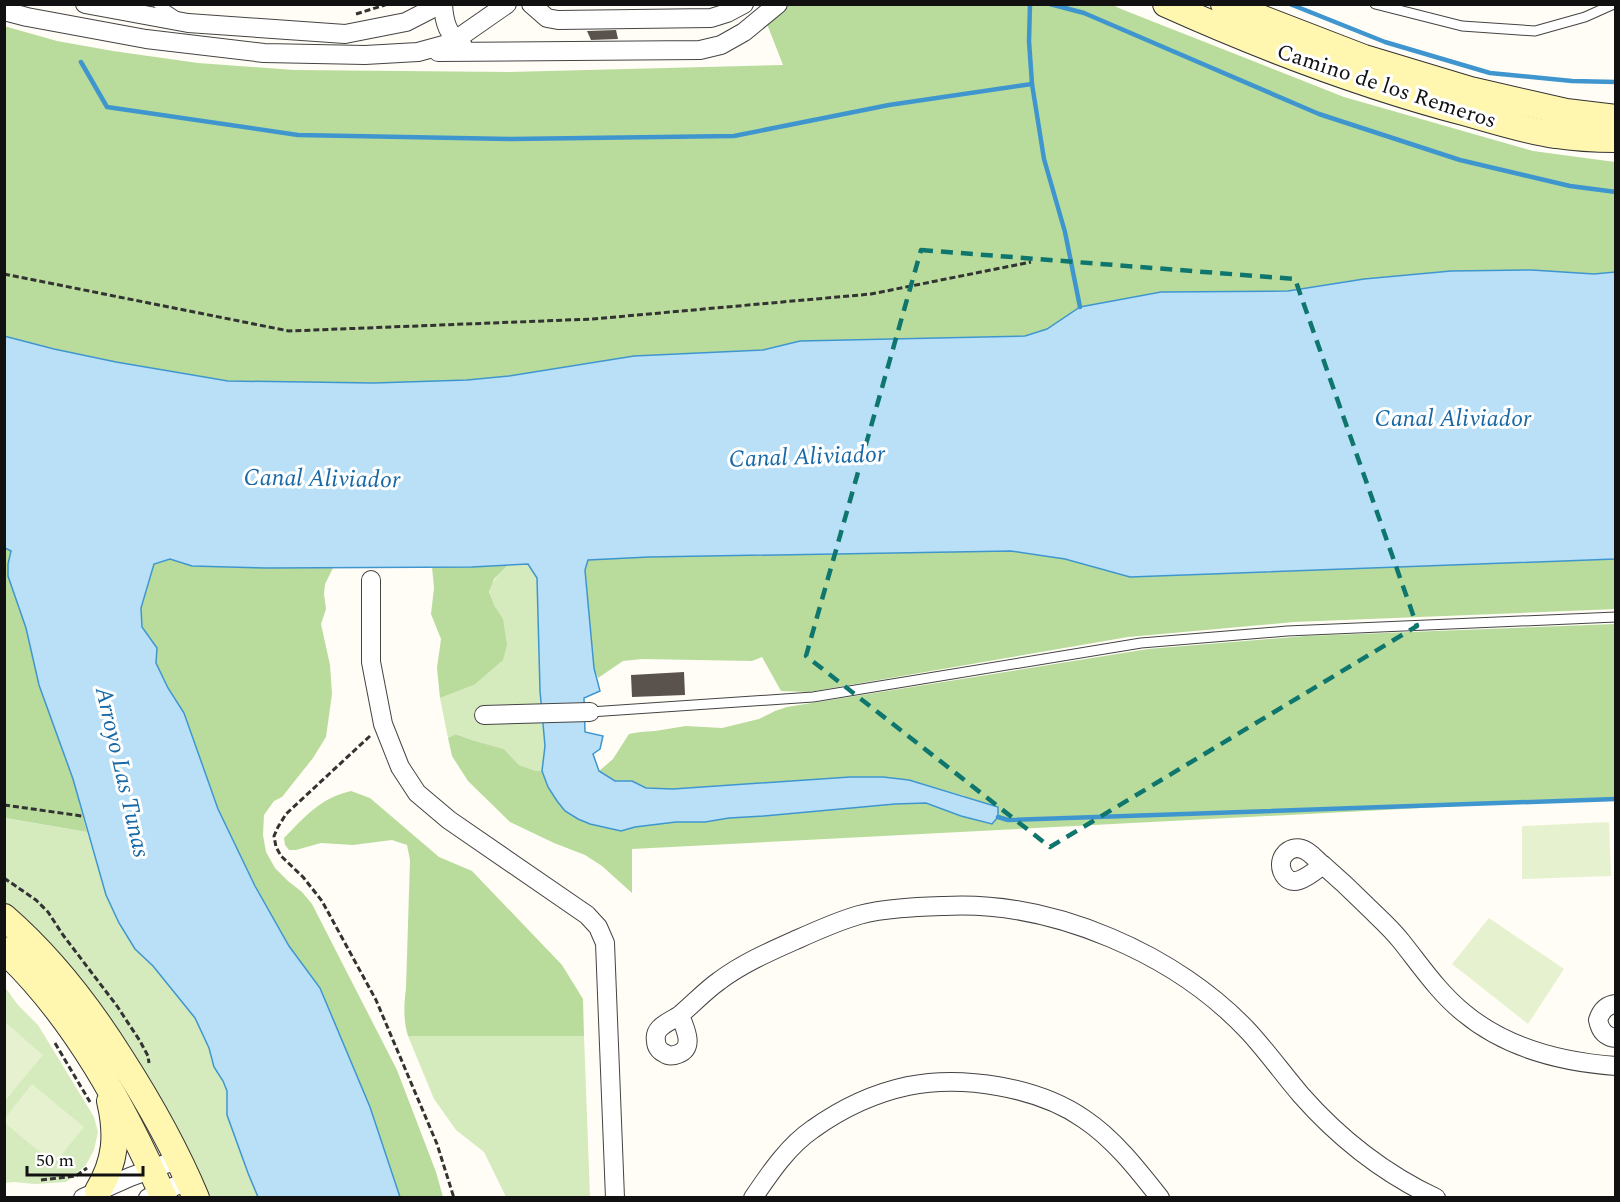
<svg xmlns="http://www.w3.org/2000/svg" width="1620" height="1202" font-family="Spectral,serif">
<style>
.green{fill:#d5ebbd}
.forest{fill:#b9dc9c}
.pitch{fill:#e6f2cf}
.water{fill:#b9e0f7;stroke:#3f96cf;stroke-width:1.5}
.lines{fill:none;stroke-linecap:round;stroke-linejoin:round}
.stream{stroke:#3f96cf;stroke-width:4.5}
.building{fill:#5a524d}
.lane-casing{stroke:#444;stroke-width:11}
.street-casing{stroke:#444;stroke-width:20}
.secondary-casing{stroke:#333;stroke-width:28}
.path{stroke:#333;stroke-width:3;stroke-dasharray:6 3;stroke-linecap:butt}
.lane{stroke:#fff;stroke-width:9}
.street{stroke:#fff;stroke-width:18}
.secondary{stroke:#fff6b0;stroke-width:26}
.marked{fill:none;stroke:#0f766e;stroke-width:4.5;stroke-dasharray:12 8;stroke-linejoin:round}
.labels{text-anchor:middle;stroke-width:6;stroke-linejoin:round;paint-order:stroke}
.street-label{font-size:22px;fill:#111;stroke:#fff}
.water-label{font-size:24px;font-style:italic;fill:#1768a6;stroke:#fff}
</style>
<rect width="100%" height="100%" fill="#fffdf5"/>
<g class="green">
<path d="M528,564L537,577L541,704L481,707V721L542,720L545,746L542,771H536L519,765L504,749L472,740L457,734L448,738L440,698L474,685L503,619C484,592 485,588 508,565Z"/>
<path d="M4,818L87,832L106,895L119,923L135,949L153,966L195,1018L209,1048L214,1067L223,1081L227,1091V1115L248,1173L258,1197H205L5,908Z"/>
<path d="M4,986L18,1005L38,1025L94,1117L98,1132L94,1150L86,1165L66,1182L35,1184L14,1182L5,1183Z"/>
<path d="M408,1036H584L590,1197H506L484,1152L456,1130L434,1099Z"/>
</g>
<g class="forest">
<path d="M789,5H1113L1121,9L1344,97L1533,151L1615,162V272L1594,274L1532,270L1451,271L1364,279L1288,291L1161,292L1080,307L1047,329L1025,336L800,341L763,350L634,356L509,376L467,380L374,383L228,381L116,362L54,349L5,336L4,26L57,41L113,51L198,63L294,70L509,72L783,65L767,24Z"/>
<path d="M4,548L11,551L8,564V576L26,628L39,685L73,779L87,832L5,818Z"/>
<path d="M1011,551L1065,559L1130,577L1615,559L1616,609L1294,622L1128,637L809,692L781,691L762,657L752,661L642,659L623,661L598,678L594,668L585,570L588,560L649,557Z"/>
<path d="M170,559L193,566L268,568H333L325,584L324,594L326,609L321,624L330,665L332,694L326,737L313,758L282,797L274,801L264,815L263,835L266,852L275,868L288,881L302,892L312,904L335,949L397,1070L436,1172L443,1197H400L370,1107L320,988L289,946L255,887L218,809L184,713L168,688L156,663L157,648L142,627L141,608L154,564Z"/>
<path d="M508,565L494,579L489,592L494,605L503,619L507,645L503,660L474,685L440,698L437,668L441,639L431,614L434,588L432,567Z"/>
<path d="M1615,624V798L632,849V893L602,866L585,855L554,843L510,822L468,781L452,756L448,738L456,734L472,740L504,749L519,765L536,771H542L548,787L565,811L578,819L590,824L620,831L635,827L676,822H705L729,818L764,816L895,804L926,803L961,816L992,824L965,796L909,780L883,777H850L673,789L646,788L632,781H615L599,771L613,759L629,734L640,732L655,731L686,726L722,728L759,719L775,711L787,707L1148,649L1306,636Z"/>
<path d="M351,791L370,798L439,857L472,871L562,965L583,999L584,1036H408C403,1019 404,1005 406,988L410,860L407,845L392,840L353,845L321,843L296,850H289L285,845L284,838C306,816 320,798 351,791Z"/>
</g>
<g class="pitch">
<path d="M1609,822L1611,876L1522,879V826Z"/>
<path d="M1489,918L1564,969L1528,1024L1452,964Z"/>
<path d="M5,1022L43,1055L5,1101Z"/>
<path d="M32,1084L84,1127L54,1164L5,1123V1118Z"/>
</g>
<path class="water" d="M1532,270L1594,274L1615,272V559L1130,577L1065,559L1011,551L649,557L588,560L585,570L594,668L600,691L584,698L585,732L603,736L600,749L593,754L599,771L615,781H632L646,788L673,789L850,777H883L909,780L998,807V817L992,824L961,816L926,803L895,804L764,816L729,818L705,822H676L635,827L621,831L590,824L578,819L565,811L557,801L548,787L542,771L545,746L540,691L537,578L528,564L472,567L268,568L192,566L170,559L154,564L141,608L142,627L157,648L156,663L168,688L184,713L218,809L255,886L289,946L320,988L370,1107L400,1197H258L248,1173L227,1115V1091L223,1081L214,1067L209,1048L195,1018L153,966L135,949L119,923L106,895L73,779L39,685L26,628L8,576V564L11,551L5,548L4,336L54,349L116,362L228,381L374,383L467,380L509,376L634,356L763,350L800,341L1025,336L1047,329L1080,307L1161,292L1288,291L1364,279L1451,271Z"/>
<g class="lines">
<g class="stream">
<path d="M1030,4L1029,41L1032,84L1044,159L1065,232L1080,307"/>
<path d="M1050,4L1084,13L1319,114L1460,160L1570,186L1616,192"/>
<path d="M1290,4L1385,42L1490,73L1572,81L1616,82"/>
<path d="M81,62L107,107L298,135L510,139L734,136L889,105L1032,84"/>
<path d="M998,817L1008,820L1616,799"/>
</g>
</g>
<g class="building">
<path d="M616,30L618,39L591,40L587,31Z"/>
<path d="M684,672L685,695L632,697L631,675Z"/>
</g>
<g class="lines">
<defs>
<g id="lane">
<path d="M158,4L176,16"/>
<path d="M1375,4L1462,26L1535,31L1585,17L1614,4"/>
<path d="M590,712L813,697L1141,643L1287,631L1616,617"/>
</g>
<g id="street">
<path d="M85,4L188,23L345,34L406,22L441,4"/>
<path d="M443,4C444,23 448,35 463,46"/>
<path d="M531,4L547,18L558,20L711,18L727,13L744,4"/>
<path d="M4,11L27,17L146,39L264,53L365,55L418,52L451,43L507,4"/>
<path d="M438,52L700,50L721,45L744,32L778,4"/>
<path d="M371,580V662L383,724L400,767L417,793L449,820L587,915L598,927L605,943L615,1198"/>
<path d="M484,715L590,712"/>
<path d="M1323,865C1312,873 1291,893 1282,871C1280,865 1281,858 1285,854C1289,849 1296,847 1302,849C1310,851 1316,860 1323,865C1338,878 1352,891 1366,905C1378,917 1391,928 1401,941C1421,966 1439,993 1464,1013C1506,1048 1561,1062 1616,1066"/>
<path d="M1616,1004C1606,1005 1601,1011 1598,1020C1600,1030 1605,1037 1616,1038"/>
<path d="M680,1015C684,1027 696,1047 678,1054C673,1056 668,1056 664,1053C659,1051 656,1046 656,1041C653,1026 671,1022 681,1014C694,1003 705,991 719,981C743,963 771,951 798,939C818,930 838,921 859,915C885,908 917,907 944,906C1052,900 1177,954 1250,1033C1268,1053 1284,1075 1301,1095C1338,1137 1385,1174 1436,1198"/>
<path d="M83,1198L130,1177L179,1159"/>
<path d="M148,1198L189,1180"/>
<path d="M753,1198C770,1173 788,1146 813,1129C841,1109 875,1093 908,1086C963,1075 1038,1087 1084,1119C1114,1139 1138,1170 1160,1198"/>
</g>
<g id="secondary">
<path d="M1166,4C1264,48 1364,86 1467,113C1496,121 1526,131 1556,135C1575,138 1596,139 1616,139"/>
<path d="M1224,4L1364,58L1470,90L1566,112L1616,118"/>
<path d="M4,917C50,957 88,1006 120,1057C149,1102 175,1148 196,1198"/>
<path d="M4,950C76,1018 124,1108 164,1198"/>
<path d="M98,1191C116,1161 118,1135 110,1101"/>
</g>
</defs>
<use href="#lane" class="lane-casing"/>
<use href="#street" class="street-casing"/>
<use href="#secondary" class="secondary-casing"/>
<g class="path">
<path d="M356,14L388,4"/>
<path d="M4,274L289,331L593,319L871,294L1031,262"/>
<path d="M370,736L286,814L278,827L274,836L276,847L281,856L303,877L322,901L376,1000L437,1144L454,1198"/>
<path d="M4,805L82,816"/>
<path d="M4,878L36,900L48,912L63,935L117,1006L140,1041L148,1056L149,1063"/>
<path d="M55,1043L90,1102"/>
<path d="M41,1180L76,1176L87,1168"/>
</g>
<use href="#lane" class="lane"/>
<use href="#street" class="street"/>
<use href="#secondary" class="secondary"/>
</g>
<path class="marked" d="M921,250L1295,279L1417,626L1050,847L806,656Z"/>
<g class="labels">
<g class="street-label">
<text transform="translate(1387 85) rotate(18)" y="8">Camino de los Remeros</text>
</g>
<g class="water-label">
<text x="1453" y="426">Canal Aliviador</text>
<text transform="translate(807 456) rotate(-2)" y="8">Canal Aliviador</text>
<text transform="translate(322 478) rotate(1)" y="8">Canal Aliviador</text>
<text transform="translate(123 772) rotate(77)" y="8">Arroyo Las Tunas</text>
</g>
</g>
<rect width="1620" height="1202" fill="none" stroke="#111111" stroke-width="12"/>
<path d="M27 1166v9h116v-9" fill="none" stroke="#111111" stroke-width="3"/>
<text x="36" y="1166" font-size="18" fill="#111111" stroke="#ffffff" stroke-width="4.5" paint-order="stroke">50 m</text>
</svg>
